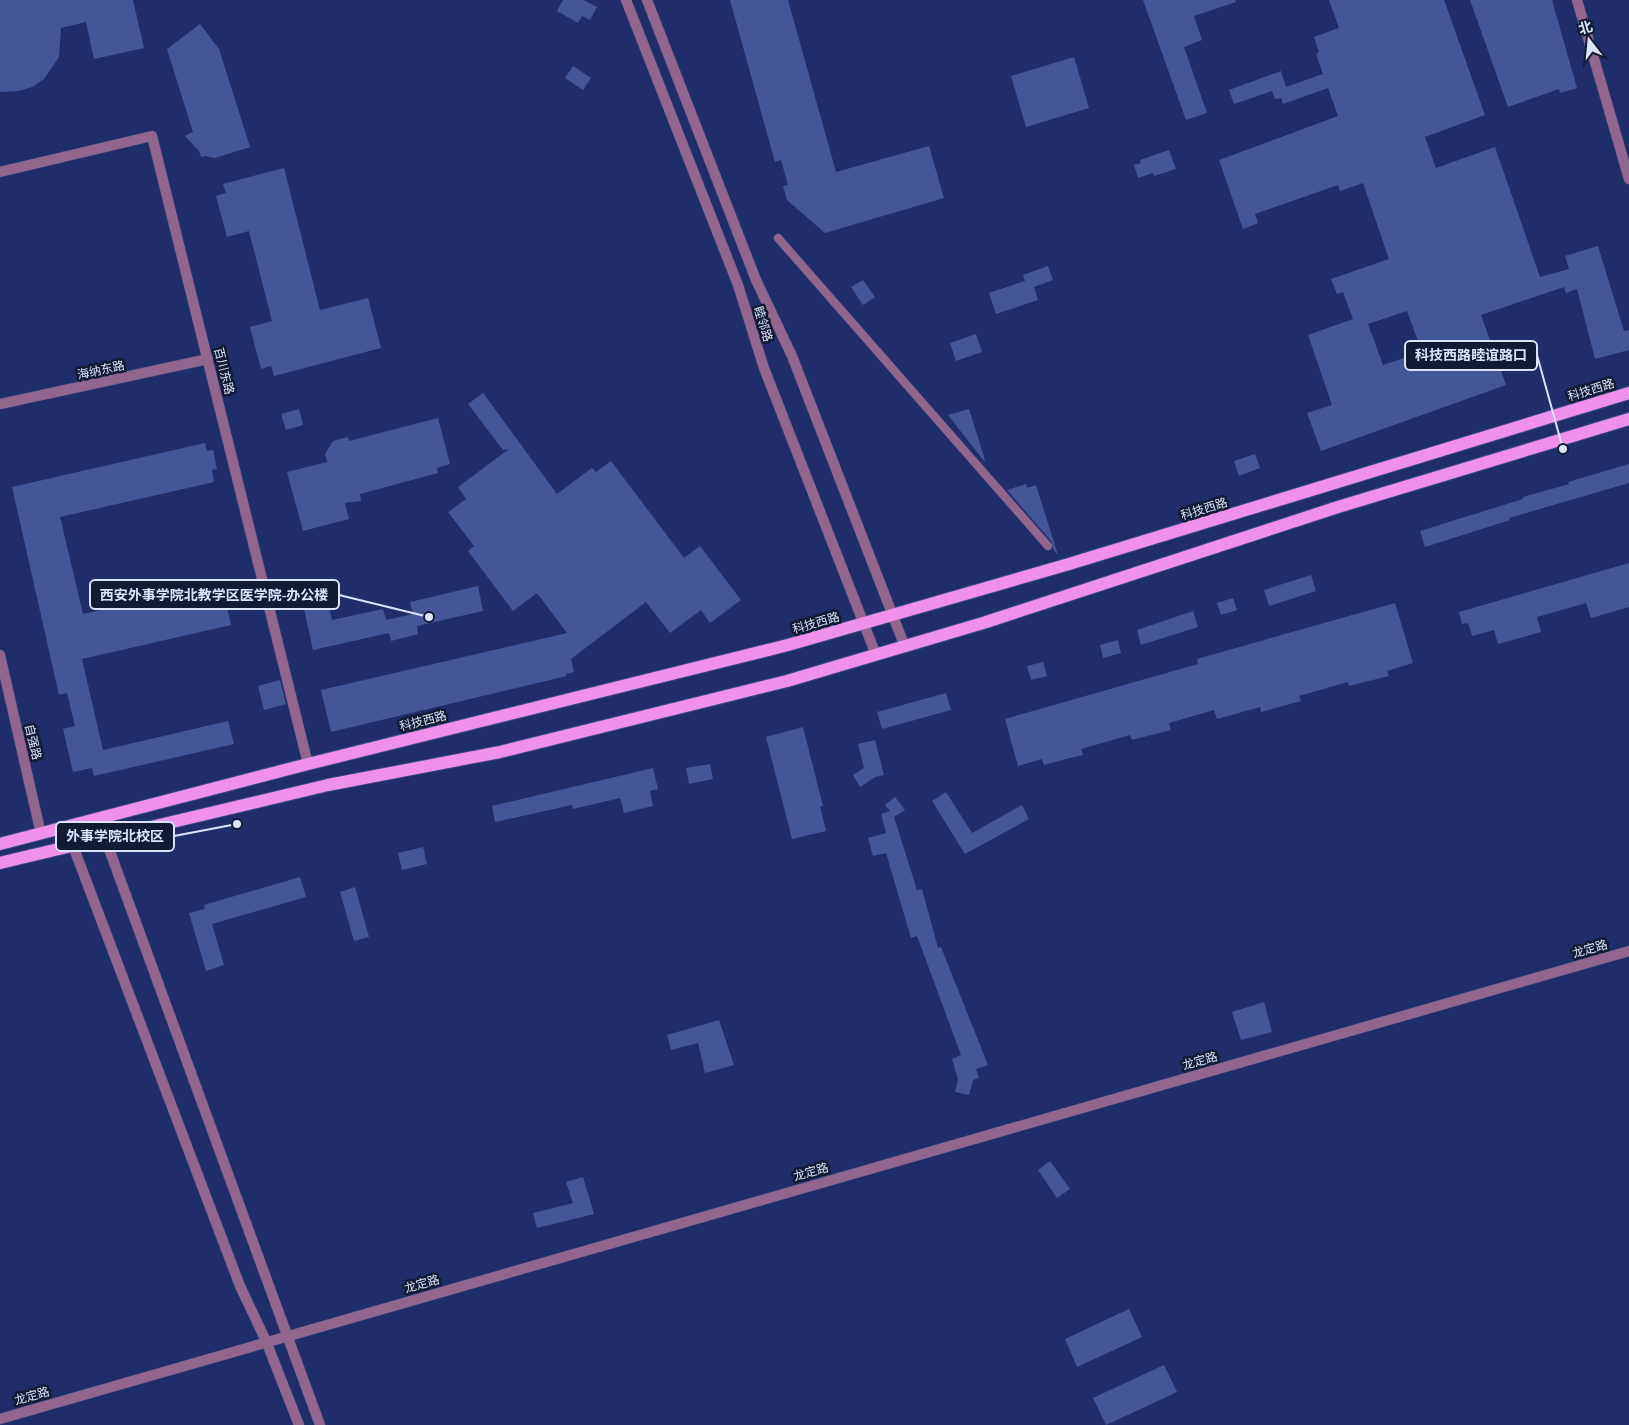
<svg xmlns="http://www.w3.org/2000/svg" width="1629" height="1425" font-family="'Times New Roman','Noto Sans SC',serif">
<style>
.building{fill:#435796;fill-rule:evenodd}
.lines{fill:none;stroke-linecap:round;stroke-linejoin:round}
.service-casing{stroke:#3d4b80;stroke-width:9}
.minor-casing{stroke:#3d4b80;stroke-width:11}
.tertiary-casing{stroke:#3d4b80;stroke-width:11}
.primary-casing{stroke:#3d4b80;stroke-width:14}
.service{stroke:#92658f;stroke-width:8}
.minor{stroke:#92658f;stroke-width:10}
.tertiary{stroke:#92658f;stroke-width:10}
.primary{stroke:#ef91ea;stroke-width:12}
.labels{text-anchor:middle;stroke-width:5;stroke-linejoin:round;paint-order:stroke}
.street-label{font-size:12px;fill:#dbe3f9;stroke:#121a34}
.leader{fill:none;stroke:#dbe3f9;stroke-width:2}
.callout-dot{fill:#dbe3f9;stroke:#121a34;stroke-width:2}
.callout{fill:#121a34;stroke:#dbe3f9;stroke-width:2}
.callout-label{font-size:14px;text-anchor:middle;font-weight:bold;fill:#dbe3f9}
</style>
<rect width="100%" height="100%" fill="#1f2e69"/>
<g class="building">
<path d="M0,0H133L144,48L94,59L86,22L61,28L59,57L44,79L32,87L19,91L0,92Z"/>
<path d="M563,0H583L597,7L590,20L582,16L578,23L557,11Z"/>
<path d="M730,0H788L836,172L929,146L944,198L825,233L787,200L783,186L788,185L781,160L775,162Z"/>
<path d="M1143,0H1235L1236,2L1194,16L1202,40L1184,47L1207,113L1186,120Z"/>
<path d="M1329,0H1444L1485,115L1425,137L1436,168L1495,147L1540,277L1569,269L1565,256L1598,246L1624,331L1629,330V350L1595,359L1577,289L1566,293L1564,287L1481,315L1506,385L1321,451L1307,413L1332,405L1308,335L1353,319L1343,292L1337,294L1331,279L1389,259L1363,183L1340,191L1338,185L1255,214L1258,223L1243,229L1219,160L1338,116L1328,88L1283,104L1281,98L1275,99L1272,91L1234,104L1229,90L1281,71L1286,87L1323,74L1316,54L1319,52L1314,37L1339,28ZM1407,311L1422,352L1383,365L1368,324Z"/>
<path d="M1470,0H1552L1577,88L1560,93L1559,89L1508,107Z"/>
<path d="M200,24L219,49L250,147L215,158L206,156L201,157L199,151L185,136L193,132L167,49Z"/>
<path d="M1074,57L1089,108L1026,127L1011,76Z"/>
<path d="M573,66L591,78L583,90L565,78Z"/>
<path d="M1169,150L1176,169L1154,176L1153,173L1138,178L1134,165L1141,163L1140,160Z"/>
<path d="M284,168L320,310L368,298L381,348L274,376L271,366L261,369L250,327L272,321L249,231L227,237L216,196L226,193L223,184Z"/>
<path d="M1048,266L1053,280L1034,287L1038,300L996,314L989,293L1025,281L1023,275Z"/>
<path d="M863,280L875,297L863,305L851,287Z"/>
<path d="M976,334L982,352L956,361L950,343Z"/>
<path d="M483,393L557,494L592,468L596,472L611,461L684,558L700,546L741,600L710,623L701,610L670,633L646,602L571,659L574,672L566,674L567,676L331,732L321,690L567,633L537,593L513,611L468,551L474,546L448,512L466,499L458,487L509,449L503,450L468,404Z"/>
<path d="M299,409L303,425L286,430L281,414Z"/>
<path d="M969,409L985,460L984,461L948,415Z"/>
<path d="M438,418L450,464L437,468L438,473L360,494L361,501L345,503L349,519L303,531L287,472L327,462L325,454L333,441L348,437L349,441Z"/>
<path d="M205,443L207,451L213,450L217,469L212,470L214,482L60,517L83,614L221,582L231,625L82,659L103,750L228,721L234,744L94,776L92,768L73,772L63,729L75,726L67,693L59,695L12,487Z"/>
<path d="M1255,454L1260,468L1239,476L1234,461Z"/>
<path d="M1629,464V483L1509,518L1510,520L1425,547L1420,531L1523,499V497L1569,484L1568,482Z"/>
<path d="M1026,484L1027,488L1036,485L1058,555L1053,549L1052,542L1007,490Z"/>
<path d="M1629,563V607L1591,618L1586,603L1537,617L1541,632L1498,644L1494,630L1472,636L1468,623L1462,624L1459,612Z"/>
<path d="M1311,575L1316,591L1269,606L1264,590Z"/>
<path d="M324,584L332,620L383,609L386,620L413,614L410,602L478,586L483,611L417,626L418,634L391,641L389,633L313,650L301,595L309,594L308,588Z"/>
<path d="M1233,598L1237,610L1221,615L1217,603Z"/>
<path d="M1395,603L1413,663L1387,671L1389,676L1349,686L1348,682L1299,696L1301,701L1261,712L1260,707L1217,719L1214,710L1169,723L1171,730L1155,734L1132,740L1130,735L1081,749L1083,755L1066,759L1044,765L1042,759L1018,766L1005,719L1198,664L1197,659Z"/>
<path d="M1193,611L1198,627L1141,645L1137,630Z"/>
<path d="M1118,640L1121,653L1103,658L1100,645Z"/>
<path d="M1043,662L1047,676L1031,680L1027,666Z"/>
<path d="M280,680L286,704L264,710L258,686Z"/>
<path d="M946,693L951,710L882,729L877,712Z"/>
<path d="M803,727L823,806H820L826,831L792,839L766,737Z"/>
<path d="M875,740L884,775L875,777L860,787L853,775L864,768L858,744Z"/>
<path d="M710,764L713,779L689,784L686,768Z"/>
<path d="M653,768L658,789L650,791L653,806L624,813L620,798L573,809L572,805L495,822L492,806Z"/>
<path d="M946,792L972,833L1022,805L1029,819L965,854L932,801Z"/>
<path d="M895,797L905,810L894,817L917,890L922,889L938,948L941,947L988,1065L976,1069L979,1078L973,1080L969,1095L955,1092L958,1079L952,1059L961,1055L917,936L911,938L886,853L873,856L868,838L886,833L881,814L890,811L885,805Z"/>
<path d="M423,847L427,864L402,870L398,853Z"/>
<path d="M300,877L306,897L212,924L224,965L206,971L189,913L205,909L204,905Z"/>
<path d="M355,887L369,937L354,941L340,892Z"/>
<path d="M1264,1002L1272,1032L1241,1040L1232,1012Z"/>
<path d="M719,1020L734,1065L705,1073L698,1043L671,1050L667,1035Z"/>
<path d="M1050,1161L1070,1189L1057,1198L1038,1170Z"/>
<path d="M583,1177L594,1214L537,1228L533,1213L573,1203L566,1182Z"/>
<path d="M1129,1309L1142,1337L1077,1367L1065,1339Z"/>
<path d="M1164,1365L1177,1392L1106,1425L1093,1398Z"/>
</g>
<g class="lines">
<defs>
<path id="service" d="M778,238L1048,546"/>
<g id="minor">
<path d="M1577,0L1629,179"/>
<path d="M0,172L152,136L308,764"/>
<path d="M0,404L208,359"/>
<path d="M0,655L41,834"/>
</g>
<g id="tertiary">
<path d="M626,0L738,285L764,368L876,655"/>
<path d="M647,0L756,280L792,356L905,647"/>
<path d="M105,838L320,1425"/>
<path d="M73,846L240,1286L266,1341L299,1425"/>
<path d="M0,1419L1629,951"/>
</g>
<g id="primary">
<path d="M0,844L308,764L788,645L1069,564L1629,393"/>
<path d="M0,863L328,785L500,752L787,681L983,623L1338,507L1629,419"/>
</g>
</defs>
<use href="#service" class="service-casing"/>
<use href="#minor" class="minor-casing"/>
<use href="#tertiary" class="tertiary-casing"/>
<use href="#primary" class="primary-casing"/>
<use href="#service" class="service"/>
<use href="#minor" class="minor"/>
<use href="#tertiary" class="tertiary"/>
<use href="#primary" class="primary"/>
</g>
<g class="labels">
<g class="street-label">
<text transform="translate(763 324) rotate(73)" y="4">睦邻路</text>
<text transform="translate(101 370) rotate(-12)" y="4">海纳东路</text>
<text transform="translate(224 371) rotate(76)" y="4">百川东路</text>
<text transform="translate(1591 390) rotate(-17)" y="4">科技西路</text>
<text transform="translate(1204 509) rotate(-17)" y="4">科技西路</text>
<text transform="translate(816 623) rotate(-16)" y="4">科技西路</text>
<text transform="translate(423 721) rotate(-14)" y="4">科技西路</text>
<text transform="translate(33 742) rotate(77)" y="4">自强路</text>
<text transform="translate(1590 949) rotate(-16)" y="4">龙定路</text>
<text transform="translate(1200 1061) rotate(-16)" y="4">龙定路</text>
<text transform="translate(811 1172) rotate(-16)" y="4">龙定路</text>
<text transform="translate(422 1284) rotate(-16)" y="4">龙定路</text>
<text transform="translate(32 1396) rotate(-16)" y="4">龙定路</text>
</g>
</g>
<path class="leader" d="M1563 449L1537 355M429 617L339 595M237 824L174 836"/>
<g class="callout-dot">
<circle cx="1563" cy="449" r="5"/>
<circle cx="429" cy="617" r="5"/>
<circle cx="237" cy="824" r="5"/>
</g>
<g class="callout">
<rect x="1405" y="341" width="132" height="29" rx="5"/>
<rect x="90" y="580" width="249" height="29" rx="5"/>
<rect x="56" y="822" width="118" height="29" rx="5"/>
</g>
<g class="callout-label">
<text x="1471" y="360">科技西路睦谊路口</text>
<text x="214" y="600">西安外事学院北教学区医学院-办公楼</text>
<text x="115" y="841">外事学院北校区</text>
</g>
<g transform="translate(1589 40) rotate(344)" stroke="#121a34" stroke-width="4" paint-order="stroke">
<path d="M0-4L9 19L0 12L-9 19Z" fill="#dbe3f9"/>
<text y="-8" font-size="14" font-weight="bold" text-anchor="middle" fill="#dbe3f9">北</text>
</g>
</svg>
